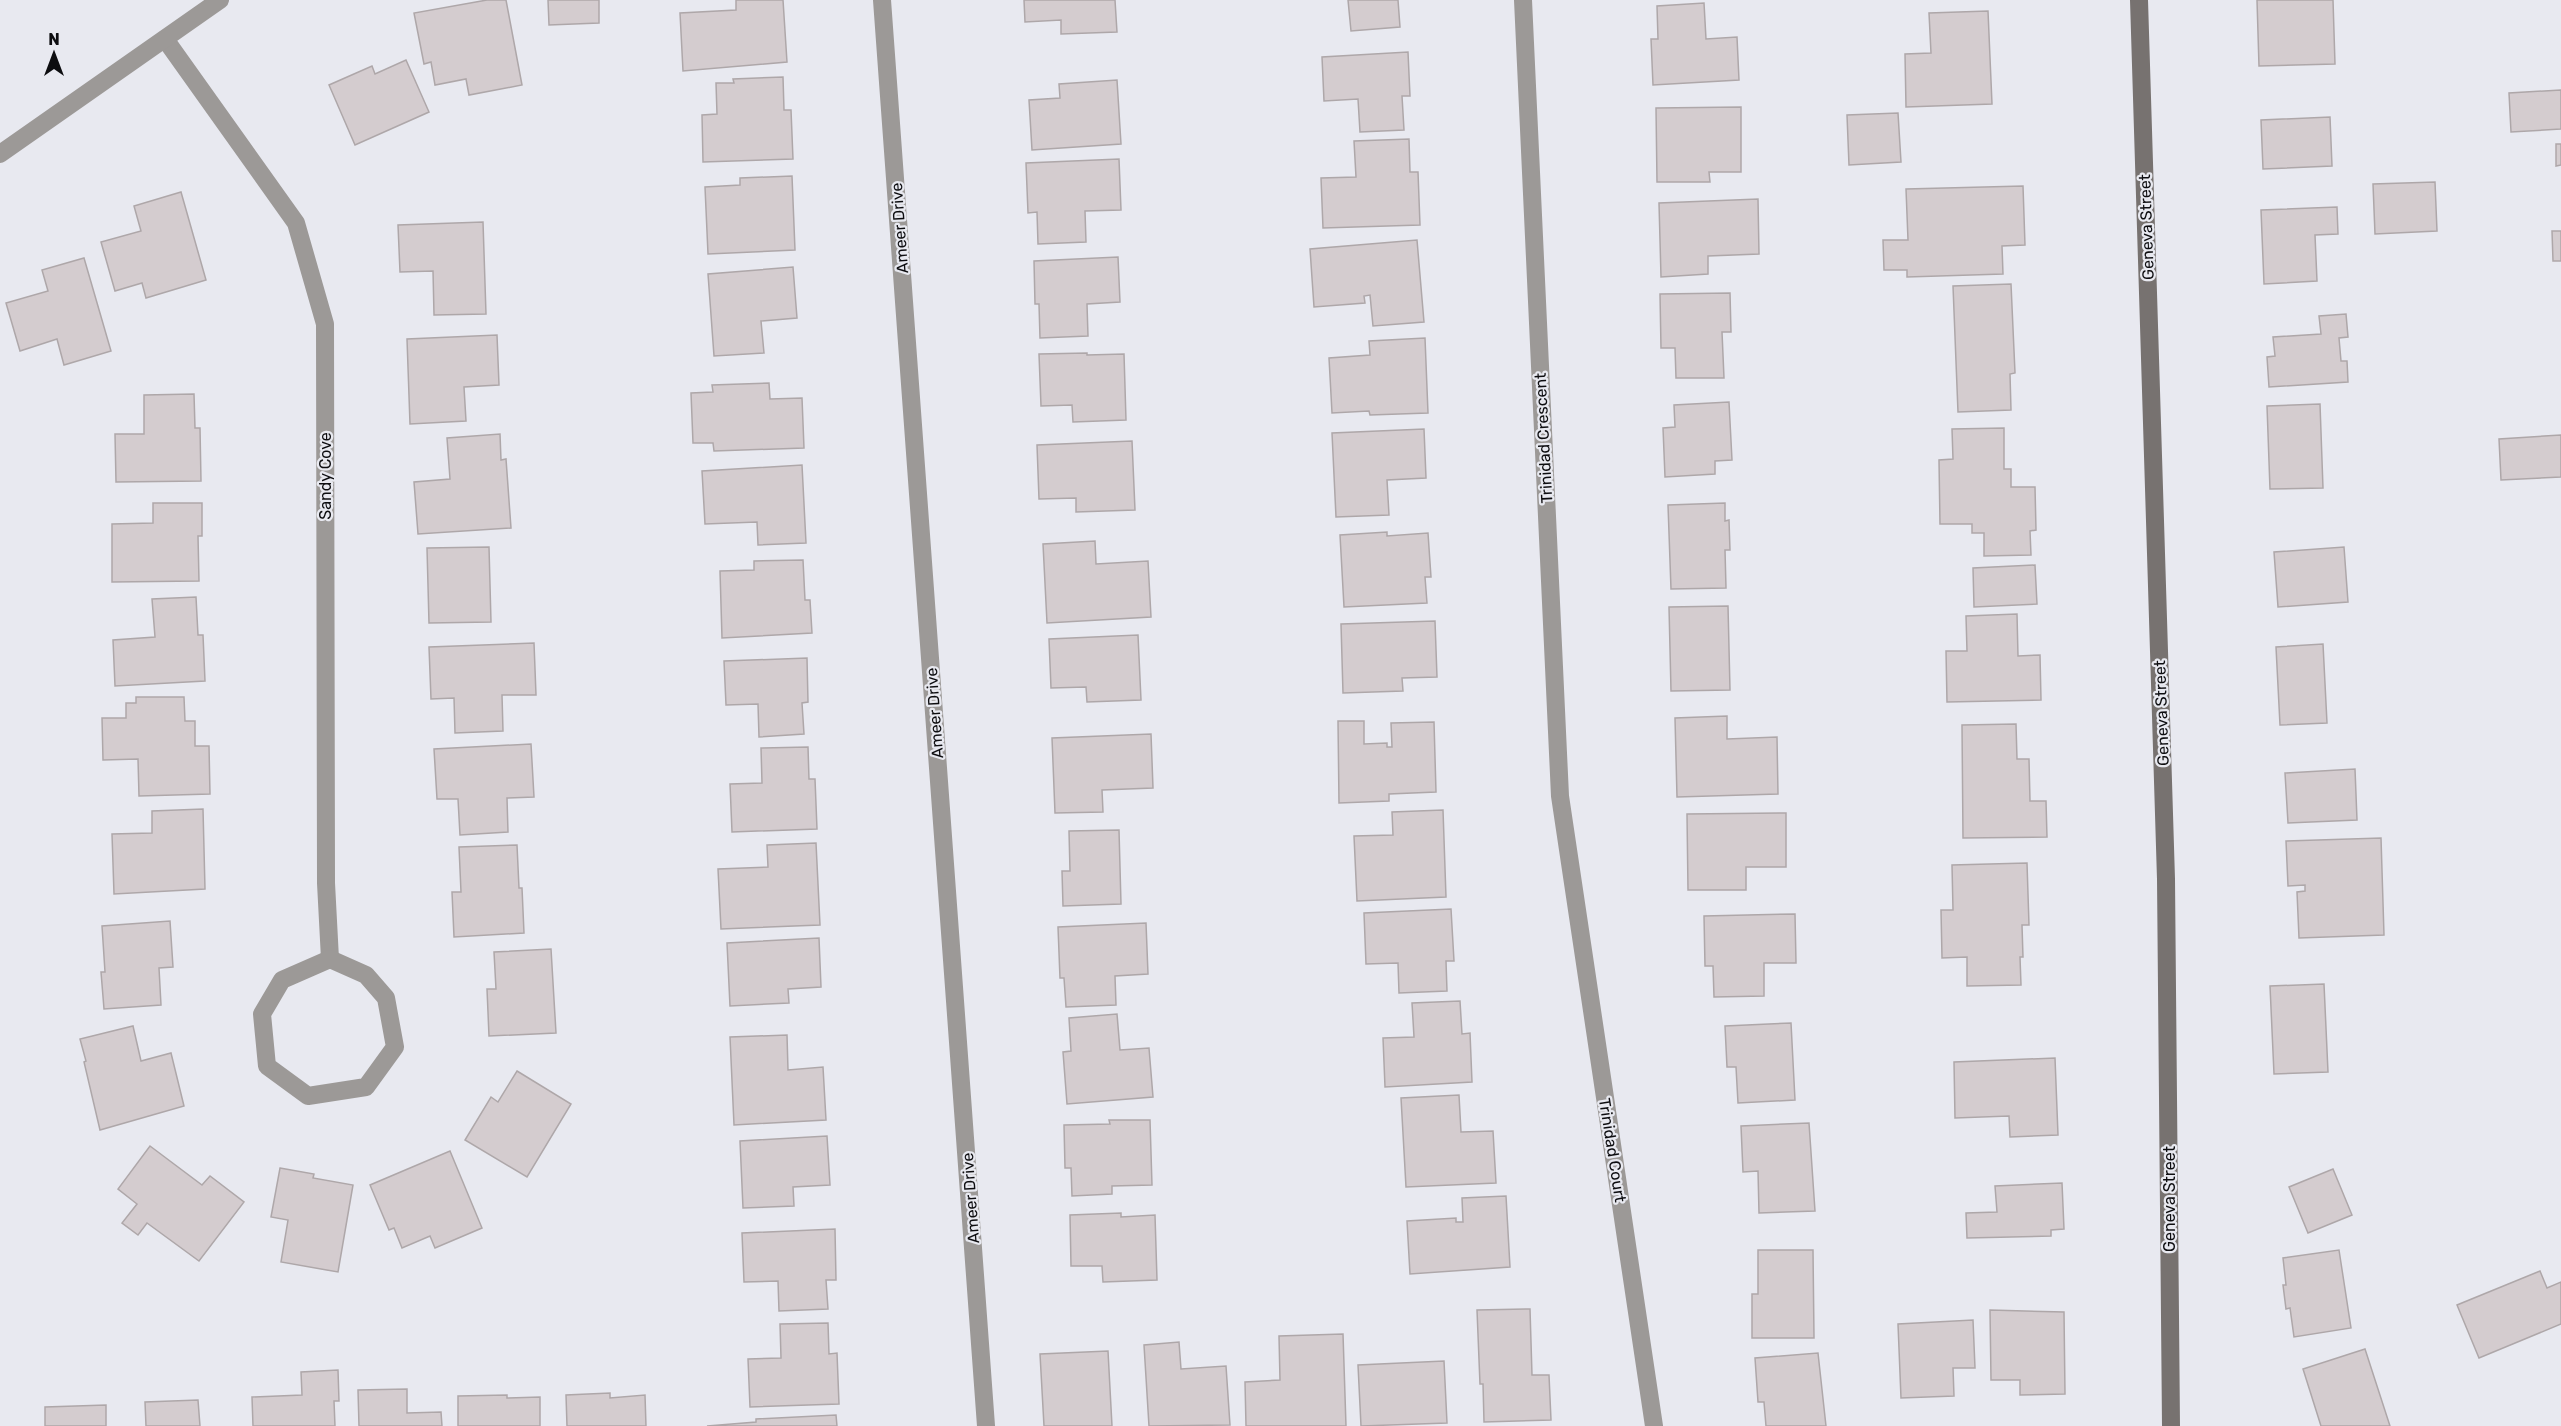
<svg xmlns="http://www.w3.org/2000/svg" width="2561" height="1426" font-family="Rubik,sans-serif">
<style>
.building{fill:#d4cccf;stroke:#aea7a9;stroke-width:1.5}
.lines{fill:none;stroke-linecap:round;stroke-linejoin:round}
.street{stroke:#9c9997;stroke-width:18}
.secondary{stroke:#777270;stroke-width:18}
.labels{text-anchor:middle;stroke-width:4.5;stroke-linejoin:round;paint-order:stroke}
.street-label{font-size:16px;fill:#0d0d10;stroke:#e8e9f0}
</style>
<rect width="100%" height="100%" fill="#e8e9f0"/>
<g class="building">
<path d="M487,0H506L522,85L469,95L466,79L435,85L431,62L424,64L414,13Z"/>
<path d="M548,0H599V23L549,25Z"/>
<path d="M736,0H783L787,62L683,71L680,13L736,10Z"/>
<path d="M1024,0H1115L1117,32L1061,34V20L1025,22Z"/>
<path d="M1348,0H1398L1400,27L1351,31Z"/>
<path d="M2257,0H2333L2335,64L2259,66Z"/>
<path d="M1704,3L1706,39L1737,37L1739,80L1653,85L1651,39H1658L1657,6Z"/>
<path d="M1988,11L1992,104L1906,107L1905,54L1931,53L1929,13Z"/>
<path d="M1408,52L1410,96H1402L1404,130L1360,132L1358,99L1324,101L1322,57Z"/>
<path d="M406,60L429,112L355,145L329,85L372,66L375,74Z"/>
<path d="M783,77L784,110H791L793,159L703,162L702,115L717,114L716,83H734L733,79Z"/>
<path d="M1117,80L1121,144L1032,150L1029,100L1060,98L1059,84Z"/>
<path d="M2561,90V129L2511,132L2509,93Z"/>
<path d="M1741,107V172H1709L1710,182H1657L1656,108Z"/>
<path d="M1898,113L1901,162L1849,165L1847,115Z"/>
<path d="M2330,117L2332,166L2263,169L2261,120Z"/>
<path d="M1409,139L1410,172H1418L1420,225L1323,228L1321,178L1356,177L1354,141Z"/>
<path d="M2556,144H2561V165L2556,166Z"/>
<path d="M1119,159L1121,210L1085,211L1086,242L1038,244L1037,212L1028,213L1026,163Z"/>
<path d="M792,176L795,250L708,254L705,187L740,185V178Z"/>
<path d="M2435,182L2437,231L2375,234L2373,184Z"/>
<path d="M2023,186L2025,245L2002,246L2003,274L1907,277V270H1884L1883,240H1908L1906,189Z"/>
<path d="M181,192L206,280L146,298L142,283L115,291L101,242L141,231L134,206Z"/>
<path d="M1758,199L1759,254L1708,256V274L1661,277L1659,203Z"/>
<path d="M2337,207L2338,234L2315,235L2317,281L2264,284L2261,210Z"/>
<path d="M483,222L486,314L434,315L433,271L400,272L398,225Z"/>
<path d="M2552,231H2561V261H2553Z"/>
<path d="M1417,240L1424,322L1373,326L1370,295L1364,296L1365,303L1314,307L1310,249Z"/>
<path d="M1118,257L1120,302L1087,304L1088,336L1040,338L1039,304H1035L1034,261Z"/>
<path d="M84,258L111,351L64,365L57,339L20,351L6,303L48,291L42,270Z"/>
<path d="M793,267L797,318L761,321L764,353L714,356L708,274Z"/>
<path d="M2011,284L2015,373L2010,374L2011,410L1958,412L1953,286Z"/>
<path d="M1730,293L1731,332H1722L1724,378H1676L1675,348H1661L1660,294Z"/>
<path d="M2346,314L2348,337L2339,338L2341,361H2347L2348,382L2269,387L2267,357L2275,356L2273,337L2321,334L2319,316Z"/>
<path d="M497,335L499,385L464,387L466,421L410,424L407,339Z"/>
<path d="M1425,338L1428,413L1370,415L1369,411L1332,413L1329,358L1370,355L1369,341Z"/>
<path d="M1087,353V355L1124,354L1126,420L1073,422L1072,405L1041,406L1039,354Z"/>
<path d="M769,383L770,399L802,398L804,448L714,451L713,443H693L691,393L713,392L712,385Z"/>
<path d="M194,394L195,428H200L201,481L116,482L115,434H144V395Z"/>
<path d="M1729,402L1732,460L1715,461V474L1665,477L1663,428L1675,427L1674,405Z"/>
<path d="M2320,404L2323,488L2270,489L2267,406Z"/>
<path d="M2004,428V469H2011V487H2035L2036,530L2030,531L2031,555L1984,556V533H1972V524H1940L1939,460L1953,459L1952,429Z"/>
<path d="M1424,429L1426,478L1387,480L1389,515L1336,517L1332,433Z"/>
<path d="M500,434L501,460L506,459L511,528L418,534L414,482L450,479L447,438Z"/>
<path d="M2561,435V477L2501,480L2499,439Z"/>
<path d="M1132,441L1135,510L1076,512V498L1039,499L1037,445Z"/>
<path d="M802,465L806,543L758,545L757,522L705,524L702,471Z"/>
<path d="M153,503H202V536H198L199,581L112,582V524L153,523Z"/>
<path d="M1725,503V521L1729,520L1730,550H1725L1726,588L1671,589L1668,505Z"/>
<path d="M1387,532V536L1428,533L1431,577H1425L1427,603L1344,607L1340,535Z"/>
<path d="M1095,541L1096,564L1148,561L1151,617L1047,623L1043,544Z"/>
<path d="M489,547L491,622L429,623L427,548Z"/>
<path d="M2344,547L2348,602L2278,607L2274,552Z"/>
<path d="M803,560L805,600H810L812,633L722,638L720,571L754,570V561Z"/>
<path d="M2035,565L2037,604L1974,607L1973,568Z"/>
<path d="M196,597L198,635H203L205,681L115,686L113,640L155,637L152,599Z"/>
<path d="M1728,606L1730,690L1671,691L1669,607Z"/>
<path d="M2017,614L2018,656L2040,655L2041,700L1947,702L1946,651H1967L1966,616Z"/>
<path d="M1435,621L1437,677L1402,678L1403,691L1343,693L1341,624Z"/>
<path d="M1138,635L1141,700L1087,702L1086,687L1051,688L1049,639Z"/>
<path d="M534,643L536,695H502L503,731L455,733L454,698L431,699L429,647Z"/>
<path d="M2323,644L2327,723L2280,725L2276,647Z"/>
<path d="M807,658L808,702L802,703L804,734L759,737L758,704L726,705L724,661Z"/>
<path d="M136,697H184L185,721H195V746H209L210,794L139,796L138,759L103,760L102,718H126V703H136Z"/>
<path d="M1727,716V739L1777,737L1778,794L1677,797L1675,718Z"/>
<path d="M1338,721H1364V744L1387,743V747H1392L1391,723L1434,722L1436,792L1389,794V801L1339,803Z"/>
<path d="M2016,724L2017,759H2029L2030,801H2046L2047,837L1963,838L1962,725Z"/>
<path d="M1151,734L1153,788L1102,790L1103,812L1055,813L1052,738Z"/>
<path d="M531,744L534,797L507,798L508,832L460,835L458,799H437L434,749Z"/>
<path d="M808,747L809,779H815L817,829L732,832L730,784L762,783L761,748Z"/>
<path d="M2355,769L2357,820L2288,823L2285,773Z"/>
<path d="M203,809L205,889L114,894L112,834L152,833V811Z"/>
<path d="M1443,810L1446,897L1357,901L1354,836L1393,835L1392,812Z"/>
<path d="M1786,813V867H1746V890H1688L1687,814Z"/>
<path d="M1119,830L1121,904L1063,906L1062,871H1070L1069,831Z"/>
<path d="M2381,838L2384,935L2299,938L2297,892L2305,891V885L2288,886L2286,841Z"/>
<path d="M816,843L820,925L721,929L718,869L768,867L767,845Z"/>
<path d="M517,845L519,888H522L524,933L454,937L452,892H461L459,847Z"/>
<path d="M2027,863L2029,925H2022L2023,957H2020L2021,985L1967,986V957L1942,958L1941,910H1953L1952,865Z"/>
<path d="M1451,909L1454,961H1446L1447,991L1399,993L1398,963L1366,964L1364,913Z"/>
<path d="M1795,914L1796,963H1764V996L1714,997L1713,966H1705L1704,916Z"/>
<path d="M170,921L173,967L159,968L161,1005L104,1009L101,972H105L102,926Z"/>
<path d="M1146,923L1148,974L1115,976L1116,1005L1066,1007L1064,978H1060L1058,927Z"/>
<path d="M819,938L821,987L788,989L789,1003L730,1006L727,943Z"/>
<path d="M551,949L556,1033L489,1036L487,989H496L494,952Z"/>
<path d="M2324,984L2328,1072L2274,1074L2270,986Z"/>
<path d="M1460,1001L1462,1034L1470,1033L1472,1082L1385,1087L1383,1038L1414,1037L1412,1003Z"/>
<path d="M1117,1014L1120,1050L1149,1048L1153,1097L1067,1104L1063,1052L1071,1051L1069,1018Z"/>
<path d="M1791,1023L1795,1100L1738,1103L1736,1067H1727L1725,1026Z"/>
<path d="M133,1026L141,1061L171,1053L184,1106L100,1130L84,1062L86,1061L80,1039Z"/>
<path d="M787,1035L788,1070L823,1067L826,1120L734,1125L730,1037Z"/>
<path d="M2055,1058L2058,1135L2010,1137L2009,1116L1955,1118L1954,1062Z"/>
<path d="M517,1071L571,1104L527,1177L465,1140L491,1097L498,1102Z"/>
<path d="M1459,1095L1461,1132L1493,1131L1496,1183L1406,1187L1401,1098Z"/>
<path d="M1109,1120H1150L1152,1185L1112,1186V1194L1072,1196L1071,1168H1065L1064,1125L1110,1124Z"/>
<path d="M1809,1123L1815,1211L1759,1213L1758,1171L1743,1172L1741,1126Z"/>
<path d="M827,1136L830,1185L793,1187L794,1206L743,1208L740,1141Z"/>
<path d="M150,1146L202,1185L210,1176L244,1202L199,1261L147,1223L138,1235L122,1223L137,1204L118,1189Z"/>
<path d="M450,1151L482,1228L435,1248L430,1236L402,1248L394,1228L389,1230L370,1185Z"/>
<path d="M280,1168L314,1174L313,1178L353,1185L338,1272L281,1262L288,1220L271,1217Z"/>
<path d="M2333,1169L2352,1215L2308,1233L2289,1187Z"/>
<path d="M2062,1183L2064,1229L2051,1230V1236L1967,1238L1966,1213L1997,1212L1995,1186Z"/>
<path d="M1506,1196L1510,1267L1410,1274L1407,1221L1456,1218V1222H1463L1462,1198Z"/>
<path d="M1121,1213V1217L1155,1215L1157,1280L1103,1282L1102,1266H1071L1070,1215Z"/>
<path d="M835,1229L836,1280H826L828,1309L779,1311L778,1281L744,1282L742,1233Z"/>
<path d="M1758,1250H1813L1814,1338H1752V1294H1758Z"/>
<path d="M2339,1250L2351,1328L2294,1337L2290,1308L2286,1309L2283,1285H2286L2283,1258Z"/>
<path d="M2540,1271L2547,1288L2561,1282V1324L2479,1358L2457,1305Z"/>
<path d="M1530,1309L1532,1375H1549L1551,1420L1484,1422L1483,1384H1480L1477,1310Z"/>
<path d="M1990,1310L2064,1312L2065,1394L2020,1395V1380H1991Z"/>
<path d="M1973,1320L1975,1368H1953L1954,1396L1901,1398L1898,1324Z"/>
<path d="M828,1323L829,1354L837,1353L839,1404L750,1407L748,1359L781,1358L780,1324Z"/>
<path d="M1343,1334L1346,1426H1246L1245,1382L1280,1380L1279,1336Z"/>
<path d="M1179,1342L1181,1369L1226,1366L1230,1425L1149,1426L1144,1345Z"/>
<path d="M2365,1349L2390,1426H2321L2303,1369Z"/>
<path d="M1108,1351L1112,1426H1044L1040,1354Z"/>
<path d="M1818,1353L1826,1426H1766L1764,1402H1758L1755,1358Z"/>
<path d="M1444,1361L1447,1423L1361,1426L1358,1365Z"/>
<path d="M338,1370L339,1401H334L335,1426H253L252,1397L302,1395L301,1372Z"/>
<path d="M407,1389V1413L441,1412L442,1426H359L358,1390Z"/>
<path d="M610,1393V1398L645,1395L646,1426H567L566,1395Z"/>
<path d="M507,1395V1398L540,1397V1426H458V1396Z"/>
<path d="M198,1400L200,1426H146L145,1402Z"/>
<path d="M106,1405V1426H45V1407Z"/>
<path d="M836,1415L837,1426H707L756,1422V1419Z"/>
</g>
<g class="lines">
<g class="street">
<path d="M882,0L986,1426"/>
<path d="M1523,0L1560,796L1654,1426"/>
<path d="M165,39L296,223L325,324L326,883L330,959"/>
<path d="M0,154L220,0"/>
<path d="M330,959L366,975L386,998L395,1047L366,1087L308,1096L267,1066L262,1014L282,980Z"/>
</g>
<path class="secondary" d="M2139,0L2166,879L2171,1426"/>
</g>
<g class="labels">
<g class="street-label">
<text transform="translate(2146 227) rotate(-92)" y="6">Geneva Street</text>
<text transform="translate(899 228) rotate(-94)" y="6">Ameer Drive</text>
<text transform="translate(1543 438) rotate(-93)" y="6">Trinidad Crescent</text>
<text transform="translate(325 476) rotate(-90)" y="6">Sandy Cove</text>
<text transform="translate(934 713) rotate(-94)" y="6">Ameer Drive</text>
<text transform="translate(2161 713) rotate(-92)" y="6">Geneva Street</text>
<text transform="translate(1613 1150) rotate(81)" y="6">Trinidad Court</text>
<text transform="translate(970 1198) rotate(-94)" y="6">Ameer Drive</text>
<text transform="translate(2169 1199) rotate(-90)" y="6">Geneva Street</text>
</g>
</g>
<g transform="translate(54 54)" stroke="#e8e9f0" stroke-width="4.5" paint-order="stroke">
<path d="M0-4.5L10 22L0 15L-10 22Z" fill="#0d0d10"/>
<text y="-9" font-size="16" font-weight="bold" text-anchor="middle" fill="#0d0d10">N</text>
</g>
</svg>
